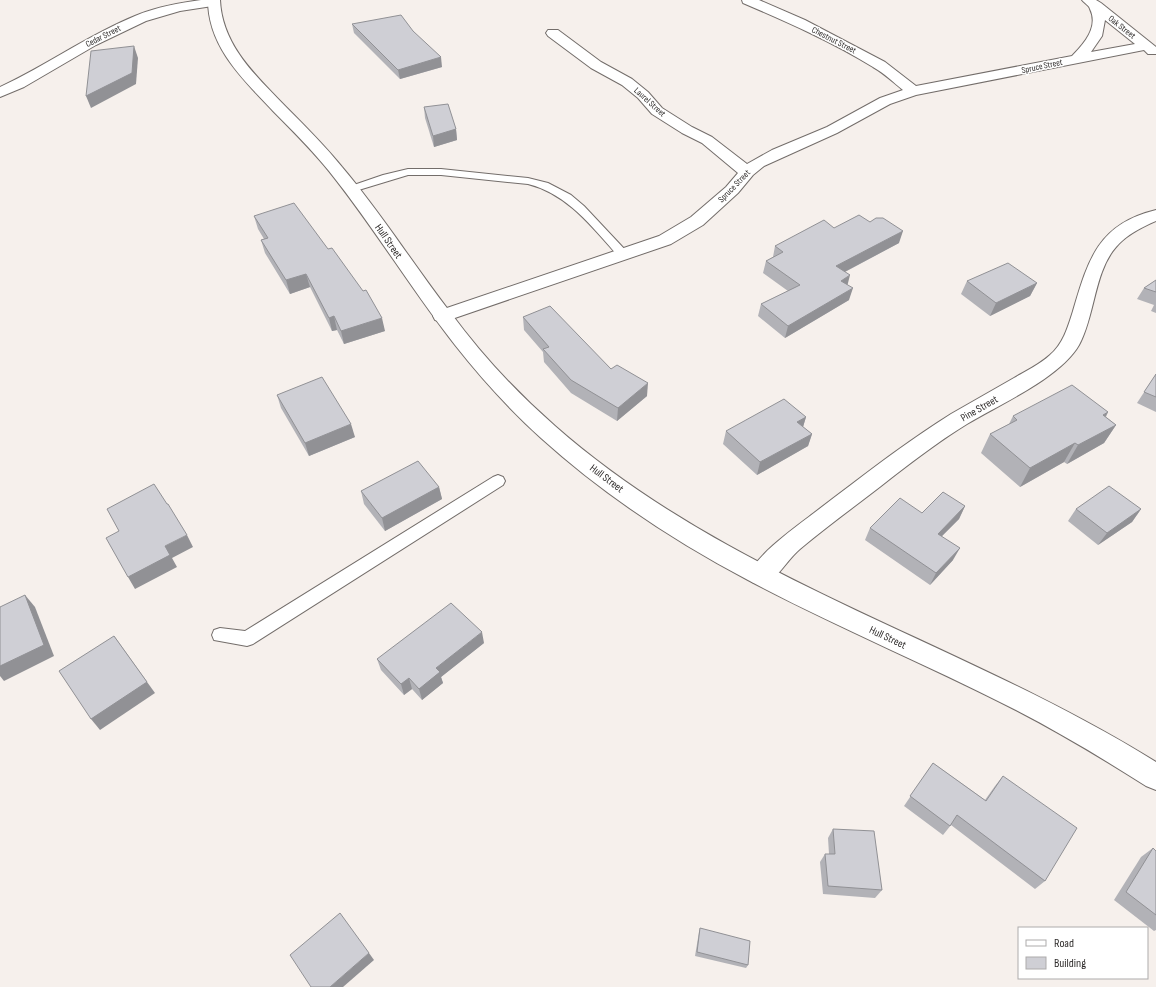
<svg xmlns="http://www.w3.org/2000/svg" width="1156" height="987" font-family="'Sofia Sans Condensed',sans-serif">
<style>
.lines{fill:none;stroke-linecap:round;stroke-linejoin:round}
.lane-casing{stroke:#736d6a;stroke-width:2}
.street-casing{stroke:#736d6a;stroke-width:2}
.secondary-casing{stroke:#736d6a;stroke-width:2}
.lane{fill:#fff;fill-rule:evenodd}
.street{fill:#fff;fill-rule:evenodd}
.secondary{fill:#fff;fill-rule:evenodd}
.wall{fill:#b2b2b7}
.shaded-wall{fill:#919195}
.building{fill:#cfcfd5;stroke:#919195}
.labels{text-anchor:middle;stroke-width:3;stroke-linejoin:round;paint-order:stroke}
.far-street-label{font-size:9px;fill:#312e2d;stroke:#fff}
.street-label{font-size:11px;fill:#312e2d;stroke:#fff}
</style>
<rect width="100%" height="100%" fill="#f6f0ec"/>
<g class="lines">
<defs>
<g id="lane">
<path d="M408,169H441L528,178L548,183L571,195L584,206L630,255L628,258H620C593,228 568,194 528,184L441,175H408L352,192L346,189L348,187L383,175Z"/>
<path d="M498,475L503,477L505,481L503,485L253,644L247,646L214,640L212,635L214,630L220,628L245,631L493,477Z"/>
</g>
<g id="street">
<path d="M201,0H219L220,2L219,5L180,11L146,21L96,45L24,87L0,97V87C46,66 88,35 135,16C156,7 179,3 201,0Z"/>
<path d="M742,0H759L805,20L885,62L916,86L1072,56C1084,44 1099,27 1090,9C1089,5 1084,3 1082,0H1096L1101,3L1156,47V54H1148L1144,50L916,95L890,104L837,133L764,166L753,175L738,193L703,225L671,244L449,320L442,322L435,320L433,316L435,312L659,236L691,217L726,187L738,173L702,143L682,133L652,114L638,98L622,85L591,68L548,36L546,33L548,30H558L601,62L632,79L648,92L662,108L692,127L712,137L747,164L772,150L827,127L880,98L903,90C893,82 884,73 873,67C833,42 787,22 743,3ZM1105,20L1135,44L1091,52L1102,36Z"/>
<path d="M1156,210V221C1142,227 1126,235 1116,247C1094,272 1095,316 1079,345C1060,378 1000,404 967,424C936,443 909,464 881,486C854,507 826,527 800,549C789,558 781,573 769,582C763,586 758,584 752,582L748,575C760,552 793,529 814,513C859,479 903,444 951,414C972,402 993,390 1014,378C1026,371 1039,365 1050,355C1063,344 1068,327 1073,311C1088,260 1098,224 1156,210Z"/>
</g>
<path id="secondary" d="M208,0H220C222,46 257,77 287,108C306,127 325,146 342,167C381,213 413,264 450,312C481,354 516,392 555,426C731,581 960,640 1156,762V790L1146,786C1102,758 1057,731 1010,707C924,663 834,626 748,580C674,541 603,494 541,438C509,409 481,378 455,345C411,289 374,227 329,171C312,150 292,130 273,111C243,79 208,47 208,0Z"/>
</defs>
<use href="#lane" class="lane-casing"/>
<use href="#street" class="street-casing"/>
<use href="#secondary" class="secondary-casing"/>
<use href="#lane" class="lane"/>
<use href="#street" class="street"/>
<use href="#secondary" class="secondary"/>
</g>
<g class="wall">
<path d="M352,24L413,31L442,67L400,79L354,33Z"/>
<path d="M424,107L456,129L457,140L434,147L425,118Z"/>
<path d="M254,216L385,331L344,344L337,330L332,331L310,287L290,294L265,253L261,240L264,239L258,229Z"/>
<path d="M834,228L899,243L845,272L849,300L785,338L758,316L761,304L788,291L763,273L766,261L773,257L775,246Z"/>
<path d="M1156,280V313L1151,311L1154,305L1137,299L1144,288Z"/>
<path d="M967,281L1037,283L1030,296L990,316L961,294Z"/>
<path d="M523,317L611,369L647,396L617,421L571,393L544,362L543,352L524,330Z"/>
<path d="M1156,374V412L1137,403Z"/>
<path d="M277,395L355,437L309,456L281,408Z"/>
<path d="M1108,412L1106,417L1116,425L1104,443L1067,464L1064,462L1020,487L981,453L990,434L1009,424L1013,416Z"/>
<path d="M806,417L803,427L812,434L808,446L757,475L723,444L726,431Z"/>
<path d="M439,487L442,499L385,531L364,504L361,491Z"/>
<path d="M965,506L959,519L942,536L953,560L930,585L865,540L870,528L922,513Z"/>
<path d="M1076,509H1141L1132,522L1098,545L1068,521Z"/>
<path d="M484,643L441,677L443,683L422,700L412,689L404,695L381,670L377,659Z"/>
<path d="M933,763L985,800L995,786L1003,776L1045,881L1035,889L951,825L943,835L904,806Z"/>
<path d="M833,829L882,890L875,898L823,894L820,862L825,854H829L828,838Z"/>
<path d="M1153,848L1156,851V930L1154,931L1114,900L1141,857Z"/>
<path d="M700,928L748,965L746,968L695,956L699,932Z"/>
</g>
<g class="shaded-wall">
<path d="M134,46L138,58L136,84L91,108L86,96Z"/>
<path d="M441,57L442,67L400,79L398,70Z"/>
<path d="M456,129L457,140L434,147L433,136Z"/>
<path d="M903,231L899,243L833,278L836,266Z"/>
<path d="M306,274L310,287L290,294L286,280Z"/>
<path d="M850,275L847,287L841,281Z"/>
<path d="M1037,283L1030,296L990,316L996,303Z"/>
<path d="M853,288L849,300L785,338L788,326Z"/>
<path d="M334,316L337,330L332,331L329,318Z"/>
<path d="M382,318L385,331L344,344L341,331Z"/>
<path d="M648,383L647,396L617,421L618,408Z"/>
<path d="M1108,412L1097,431L1103,415Z"/>
<path d="M806,417L802,430L797,422Z"/>
<path d="M351,424L355,437L309,456L305,443Z"/>
<path d="M1116,425L1104,443L1067,464L1078,445Z"/>
<path d="M812,434L808,446L757,475L760,462Z"/>
<path d="M1075,443L1064,462L1020,487L1030,468Z"/>
<path d="M439,487L442,499L385,531L382,518Z"/>
<path d="M965,506L959,519L932,546L938,534Z"/>
<path d="M1141,509L1132,522L1098,545L1107,533Z"/>
<path d="M187,535L193,547L172,558L177,567L135,589L128,577L165,546Z"/>
<path d="M960,548L953,560L930,585L936,573Z"/>
<path d="M25,595L35,607L54,656L4,681L0,676V666Z"/>
<path d="M482,632L484,643L441,677L443,683L422,700L419,689L436,668Z"/>
<path d="M114,636L155,693L100,730L91,719Z"/>
<path d="M409,678L412,689L404,695L401,684Z"/>
<path d="M369,953L374,960L343,987H330Z"/>
</g>
<g class="building">
<path d="M401,15L413,31L441,57L398,70L352,24Z"/>
<path d="M134,46L132,73L86,96L91,51Z"/>
<path d="M448,104L456,129L433,136L424,107Z"/>
<path d="M294,203L328,249L332,248L363,291L366,290L382,318L341,331L334,316L329,318L306,274L286,280L261,240L268,238L254,216Z"/>
<path d="M859,215L870,222L876,218H883L903,231L836,266L850,275L841,281L853,288L788,326L761,304L800,285L766,261L783,252L775,246L824,220L834,228Z"/>
<path d="M1008,263L1037,283L996,303L967,281Z"/>
<path d="M1156,280V292L1144,288Z"/>
<path d="M550,306L611,369L617,365L648,383L618,408L571,380L543,349L549,347L523,317Z"/>
<path d="M1156,374V397L1144,392Z"/>
<path d="M322,377L351,424L305,443L277,395Z"/>
<path d="M1072,385L1108,412L1103,415L1116,425L1078,445L1075,443L1030,468L990,434L1017,420L1013,416Z"/>
<path d="M784,399L806,417L797,422L812,434L760,462L726,431Z"/>
<path d="M418,461L439,487L382,518L361,491Z"/>
<path d="M154,484L167,504H168L187,535L165,546L170,555L128,577L106,538L119,531L107,509Z"/>
<path d="M1109,486L1141,509L1107,533L1076,509Z"/>
<path d="M943,492L965,506L938,534L960,548L936,573L870,528L900,498L922,513Z"/>
<path d="M25,595L44,645L0,666V607Z"/>
<path d="M451,603L482,632L436,668L440,672L419,689L409,678L401,684L377,659Z"/>
<path d="M114,636L147,682L91,719L59,671Z"/>
<path d="M933,763L986,801L1003,776L1077,828L1045,881L957,815L950,826L910,796Z"/>
<path d="M833,829L874,831L882,890L828,886L825,854H835Z"/>
<path d="M1153,848L1156,851V915L1126,892Z"/>
<path d="M340,913L369,953L330,987H311L290,955Z"/>
<path d="M700,928L750,941L748,965L697,952Z"/>
</g>
<g class="labels">
<g class="far-street-label">
<text transform="translate(1122 27) rotate(38)" y="3">Oak Street</text>
<text transform="translate(103 36) rotate(-27)" y="3">Cedar Street</text>
<text transform="translate(834 40) rotate(27)" y="3">Chestnut Street</text>
<text transform="translate(1042 66) rotate(-12)" y="3">Spruce Street</text>
<text transform="translate(650 102) rotate(42)" y="3">Laurel Street</text>
<text transform="translate(734 186) rotate(-46)" y="3">Spruce Street</text>
</g>
<g class="street-label">
<text transform="translate(389 241) rotate(55)" y="4">Hull Street</text>
<text transform="translate(979 408) rotate(-30)" y="4">Pine Street</text>
<text transform="translate(607 478) rotate(37)" y="4">Hull Street</text>
<text transform="translate(888 637) rotate(25)" y="4">Hull Street</text>
</g>
</g>
<rect x="1018" y="927" width="130" height="52" fill="#ffffff" stroke="#adabab"/>
<rect x="1026" y="940" width="20" height="6" fill="#ffffff" stroke="#adabab"/>
<text x="1054" y="947" font-size="12" fill="#312e2d">Road</text>
<rect x="1026" y="957" width="20" height="12" fill="#cfcfd5" stroke="#adabab"/>
<text x="1054" y="967" font-size="12" fill="#312e2d">Building</text>
</svg>
